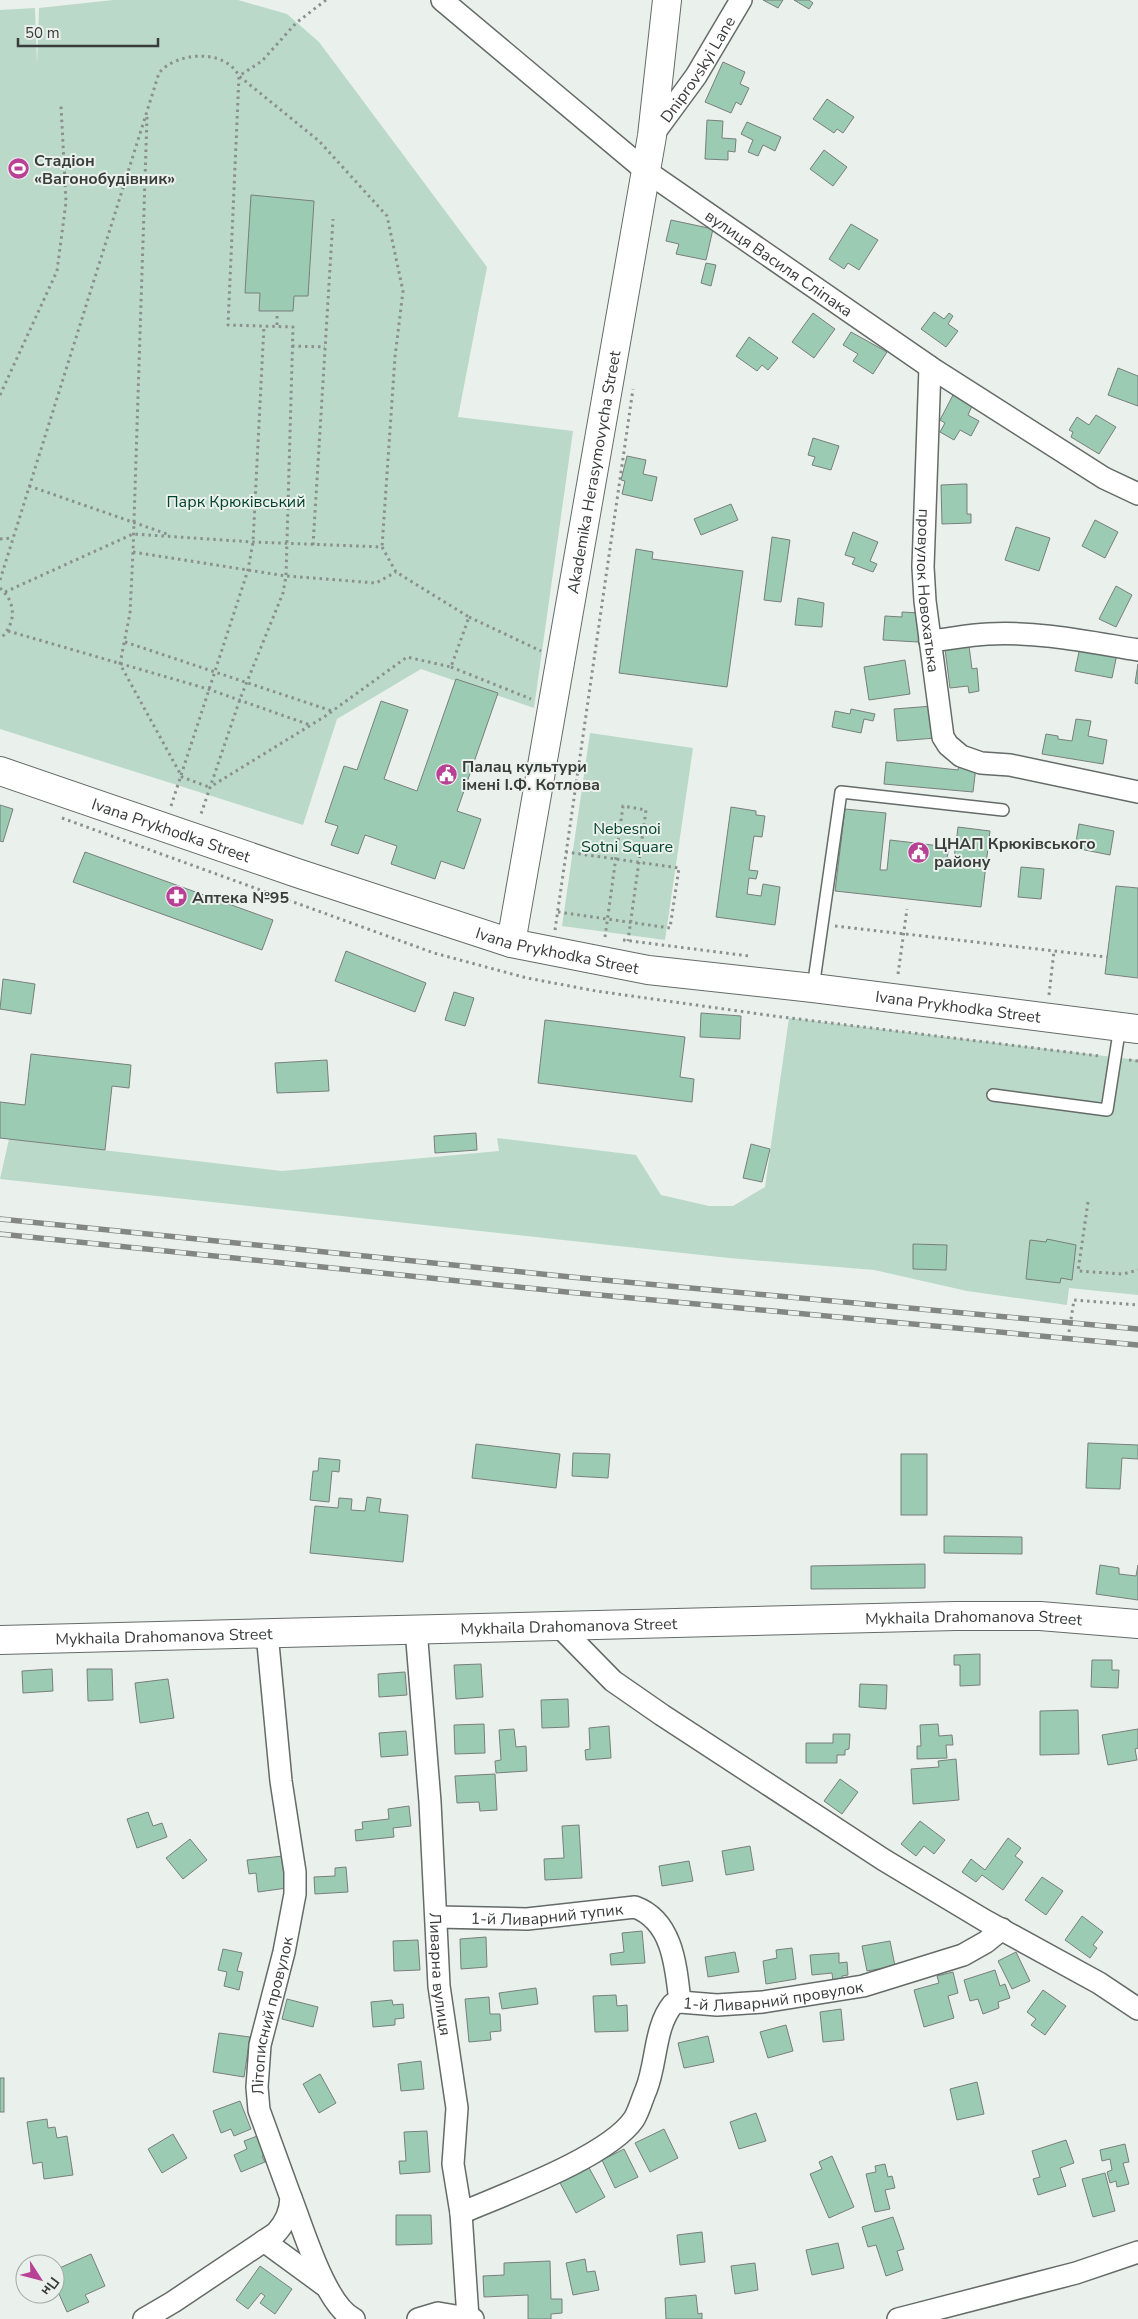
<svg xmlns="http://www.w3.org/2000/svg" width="1138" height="2319" font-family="'Nunito Sans',sans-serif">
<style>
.green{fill:#bad9c8}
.building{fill:#9bcbb2;stroke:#797f7c}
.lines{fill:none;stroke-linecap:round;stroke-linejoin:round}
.lane-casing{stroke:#656b68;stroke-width:14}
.street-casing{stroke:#656b68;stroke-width:24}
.secondary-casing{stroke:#656b68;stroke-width:30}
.path{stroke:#8b908d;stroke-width:3;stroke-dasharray:2.5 4;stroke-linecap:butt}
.lane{stroke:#fff;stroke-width:11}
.street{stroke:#fff;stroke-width:21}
.secondary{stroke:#fff;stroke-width:28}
.rail-casing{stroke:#828784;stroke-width:5.5}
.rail{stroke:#eaf1ed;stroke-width:4;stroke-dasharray:11;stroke-linecap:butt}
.labels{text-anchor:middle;stroke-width:4;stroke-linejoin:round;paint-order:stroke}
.street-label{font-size:16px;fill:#393c3a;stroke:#eaf1ed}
.poi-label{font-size:16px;font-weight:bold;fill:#393c3a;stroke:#eaf1ed;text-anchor:start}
.park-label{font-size:16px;fill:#03442d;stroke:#eaf1ed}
</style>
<rect width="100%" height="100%" fill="#eaf1ed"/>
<g class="green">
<path d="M113,0H238L287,14L319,42L487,267L458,417L573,431L534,708L421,669L337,719L303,825L0,729V10L35,8L37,64L39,8Z"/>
<path d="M590,733L693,748L665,940L562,926Z"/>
<path d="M789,1018L1138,1060V1295L1069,1288L1067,1305L967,1291L874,1270L729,1258L0,1179L9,1139L282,1171L499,1151L497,1138L636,1155L661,1195L709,1206H733L765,1187Z"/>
</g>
<g class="building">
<path d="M763,0H783L778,8Z"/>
<path d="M794,0H809L813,3L809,9Z"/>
<path d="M723,62L745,72L740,84L749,88L741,105L736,102L731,113L705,102Z"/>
<path d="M827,99L854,117L843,133L837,129L834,133L813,119Z"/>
<path d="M707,120L723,121L722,138L736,139L735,152L728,151V160L705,159Z"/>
<path d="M747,122L781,137L775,151L763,145L758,156L748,152L753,140L741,134Z"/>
<path d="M824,150L847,167L833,186L810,169Z"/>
<path d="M251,195L314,201L308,296H294L293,311H259L260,293H245Z"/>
<path d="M671,220L713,229L706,260L676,254L679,244L666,241Z"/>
<path d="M851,224L878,240L859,270L848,263L844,269L829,259Z"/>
<path d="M706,263L716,265L711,286L701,283Z"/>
<path d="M934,312L944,319L949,313L953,316L948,324L958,331L946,347L921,329Z"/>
<path d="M813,313L835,329L814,358L792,342Z"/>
<path d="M851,332L887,352L873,374L853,361L858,354L843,345Z"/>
<path d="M749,337L778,358L768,370L762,365L757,371L736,356Z"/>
<path d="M1118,368L1138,376V406L1108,395Z"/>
<path d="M953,395L972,406L968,415L979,421L971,436L960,430L954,440L940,432L945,423L940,420Z"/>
<path d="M1096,415L1116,427L1099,454L1071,437L1073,432L1069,430L1077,417L1089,425Z"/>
<path d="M813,438L839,446L831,470L812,465L815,457L808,455Z"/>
<path d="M627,456L646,460L643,474L657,477L652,501L622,494L625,481L621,480Z"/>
<path d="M963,484H967V514H971V523L942,524L941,485Z"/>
<path d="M731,504L738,520L701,535L694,519Z"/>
<path d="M1095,520L1118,532L1105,558L1082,546Z"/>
<path d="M1016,527L1050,538L1039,571L1005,560Z"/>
<path d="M853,532L878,542L870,561L877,564L873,572L852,564L855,558L845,555Z"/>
<path d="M772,537L790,540L781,602L764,600Z"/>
<path d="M636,549L653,552L652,559L743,571L727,687L619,673Z"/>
<path d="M1116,586L1132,595L1116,627L1099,619Z"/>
<path d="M798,598L824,603L822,627L795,625Z"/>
<path d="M902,612L920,613L918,642L883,640L885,616L902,617Z"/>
<path d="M969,646L972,669L977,668L979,691L969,693L968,686L950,688L945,649Z"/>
<path d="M1080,647L1117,654L1112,678L1075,671Z"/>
<path d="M905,660L910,694L869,700L864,667Z"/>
<path d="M1138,664V684L1135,683Z"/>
<path d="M456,679L498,693L457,811L481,819L464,869L441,861L435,879L391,864L397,846L365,835L358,854L331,845L338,826L325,822L344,766L357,770L381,701L408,710L384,779L417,791Z"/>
<path d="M933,706L936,738L897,741L894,709Z"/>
<path d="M851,709L875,714L873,721L864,719L861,733L832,727L835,711L850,714Z"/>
<path d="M1076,719L1091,721L1088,736L1107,740L1103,764L1042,754L1046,734L1058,736V739L1072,741Z"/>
<path d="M886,762L958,770L959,765L976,767L973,792L884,784Z"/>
<path d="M0,805L13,809L3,842L0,841Z"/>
<path d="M731,807L756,811V815L765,816L762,837L754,836L749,870L758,871L756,879L749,878L747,894L761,896L763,884L780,887L775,925L716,917Z"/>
<path d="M845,809L886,813L880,870H887L890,840L949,847L947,858L954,859L958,827L990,831L981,907L835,891Z"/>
<path d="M1079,824L1114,831L1110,855L1075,848Z"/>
<path d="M85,852L273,920L262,950L73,882Z"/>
<path d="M1021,867L1044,869L1041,899L1018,897Z"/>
<path d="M1116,886L1138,888V978L1105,974Z"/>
<path d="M346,951L426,983L415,1012L335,981Z"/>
<path d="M3,979L35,984L31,1014L0,1009Z"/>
<path d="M454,992L474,998L465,1026L445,1020Z"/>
<path d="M701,1013L741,1016L740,1039L700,1037Z"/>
<path d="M545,1020L685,1037L680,1077L694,1079L692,1102L538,1083Z"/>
<path d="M31,1054L131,1065L129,1088L112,1086L105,1150L0,1138V1102L25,1105Z"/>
<path d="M327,1060L329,1091L277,1093L275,1063Z"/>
<path d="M476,1133L477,1150L435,1153L434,1136Z"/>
<path d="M751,1144L770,1149L762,1182L743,1178Z"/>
<path d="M1047,1239L1076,1245L1072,1280L1061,1278L1060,1283L1026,1279L1030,1240L1046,1242Z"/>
<path d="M913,1244L947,1245L946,1270L913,1269Z"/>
<path d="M1088,1443L1138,1445V1459L1122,1458L1120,1489L1086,1488Z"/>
<path d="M476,1444L560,1454L556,1488L472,1478Z"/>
<path d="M573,1453L610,1454L608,1478L572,1476Z"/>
<rect x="901" y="1454" width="26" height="61"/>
<path d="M319,1458L340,1460L339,1472L332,1471L329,1502L310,1500L313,1471H318Z"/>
<path d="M367,1497L381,1499L379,1512L408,1515L403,1562L310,1553L315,1506L338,1508L339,1498L352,1499L351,1510L365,1511Z"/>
<path d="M944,1536L1022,1537V1554L944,1553Z"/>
<path d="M925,1564V1588L811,1589V1566Z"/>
<path d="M1100,1565L1119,1568V1574L1136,1576L1138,1565V1600L1096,1594Z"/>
<path d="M980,1654V1685L960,1686V1665H954V1655Z"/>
<path d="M1092,1660H1112V1670H1119L1118,1688L1091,1687Z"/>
<path d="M481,1664L483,1697L456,1699L454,1665Z"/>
<path d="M52,1669L53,1691L23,1693L22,1671Z"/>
<path d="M87,1669H112L113,1700L88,1701Z"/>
<path d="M405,1672L407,1695L379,1697L378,1674Z"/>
<path d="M168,1679L174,1718L140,1723L135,1683Z"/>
<path d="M860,1684L887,1685L886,1709L859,1707Z"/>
<path d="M568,1699L569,1727L542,1728L541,1700Z"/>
<path d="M1078,1710L1079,1754L1040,1755V1711Z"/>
<path d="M484,1724L485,1753L455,1754L454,1725Z"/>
<path d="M938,1724L939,1736L952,1735L953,1745H946L947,1758L917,1759V1746H921L920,1725Z"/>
<path d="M609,1726L611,1758L586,1760L585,1750L590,1749L589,1728Z"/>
<path d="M514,1729L516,1747L526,1746L527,1771L496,1773L495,1761L501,1760L499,1730Z"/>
<path d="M1138,1729V1748L1135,1749L1137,1760L1108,1765L1102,1735Z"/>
<path d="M406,1731L408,1755L381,1757L379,1733Z"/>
<path d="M833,1734H850L849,1749L845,1750V1755H837V1763H806V1743H833Z"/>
<path d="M956,1759L959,1800L913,1804L911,1769L939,1767L938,1761Z"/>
<path d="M495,1774L497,1810L480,1811L479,1802L457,1803L455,1776Z"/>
<path d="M840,1779L858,1792L842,1814L824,1801Z"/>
<path d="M409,1806L411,1826L393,1828L394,1837L356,1841L355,1830L363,1829L362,1822L389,1819L388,1809Z"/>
<path d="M148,1812L153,1826L162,1823L167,1837L137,1848L127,1819Z"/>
<path d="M920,1821L945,1840L934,1854L924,1846L916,1856L901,1844Z"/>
<path d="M579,1825L582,1878L545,1880L544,1859L564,1858L562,1826Z"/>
<path d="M1008,1838L1021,1848L1015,1856L1023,1862L1003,1890L982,1875L976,1882L962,1872L971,1859L985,1870Z"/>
<path d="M190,1839L207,1860L183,1879L166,1858Z"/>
<path d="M750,1846L754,1870L726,1875L722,1851Z"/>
<path d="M283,1856L287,1888L258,1892L256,1873L249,1874L247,1860Z"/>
<path d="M689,1861L693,1881L662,1886L659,1866Z"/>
<path d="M346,1867L348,1892L315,1894L314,1877L335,1876V1868Z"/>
<path d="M1042,1877L1063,1891L1046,1915L1025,1900Z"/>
<path d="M1082,1916L1103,1932L1093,1945L1097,1948L1090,1958L1065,1940Z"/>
<path d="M642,1931L645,1963L611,1965L610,1954L624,1952L622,1933Z"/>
<path d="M486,1937L487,1967L461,1969L460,1939Z"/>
<path d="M418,1940L420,1970L394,1971L393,1941Z"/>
<path d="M890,1941L895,1966L867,1971L862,1946Z"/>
<path d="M792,1948L796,1979L766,1984L763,1961L777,1958L776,1950Z"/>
<path d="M223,1949L242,1953L237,1971L243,1972L239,1990L224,1986L227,1972L218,1970Z"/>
<path d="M735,1952L739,1972L708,1977L705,1957Z"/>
<path d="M1016,1952L1030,1981L1012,1989L998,1961Z"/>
<path d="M839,1953V1963L847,1962L848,1975L842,1976L843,1982H833L832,1973L812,1975L810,1955Z"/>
<path d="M995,1970L1000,1986L1005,1984L1010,1998L998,2002L999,2008L983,2014L978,1999L970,2001L964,1980Z"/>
<path d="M953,1972L958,1993L948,1996L954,2018L924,2027L914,1990L939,1983L937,1976Z"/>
<path d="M536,1988L538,2004L502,2009L499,1993Z"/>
<path d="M1043,1990L1066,2006L1045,2035L1031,2025L1036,2019L1027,2012Z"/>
<path d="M616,1995L617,2006L627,2005L628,2031L595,2032L593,1996Z"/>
<path d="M489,1997L490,2014H500L501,2031L490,2032L491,2040L469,2042L465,1999Z"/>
<path d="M287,1999L318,2007L313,2027L282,2019Z"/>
<path d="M392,2000L393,2005L403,2004L404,2018L395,2019V2025L373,2027L371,2002Z"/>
<path d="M841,2009L844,2040L823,2042L820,2012Z"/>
<path d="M786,2025L793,2051L768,2058L760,2032Z"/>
<path d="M219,2033L250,2037L244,2077L213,2072Z"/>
<path d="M708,2036L714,2062L684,2068L678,2043Z"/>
<path d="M421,2061L424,2089L401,2091L398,2064Z"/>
<path d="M320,2074L336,2103L319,2113L303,2084Z"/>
<rect x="0" y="2078" width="4" height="34"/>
<path d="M977,2082L984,2114L957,2120L950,2089Z"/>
<path d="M240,2101L251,2129L234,2136L231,2129L221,2133L213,2111Z"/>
<path d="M756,2113L766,2141L739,2149L730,2122Z"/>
<path d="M47,2119L48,2128L55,2127L57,2138L67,2136L73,2175L44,2179L42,2162L33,2164L27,2122Z"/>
<path d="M664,2129L678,2158L650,2172L635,2143Z"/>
<path d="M427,2131L430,2172L400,2174L399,2161H406L404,2132Z"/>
<path d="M173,2134L187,2158L162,2173L148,2149Z"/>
<path d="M260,2135L267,2154L262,2156L265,2162L241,2172L234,2155L247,2149L244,2141Z"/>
<path d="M1066,2140L1074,2163L1060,2168L1066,2186L1038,2195L1033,2179L1040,2177L1032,2151Z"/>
<path d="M1125,2144L1129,2162L1123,2163L1129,2184L1117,2187L1116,2181L1110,2183L1107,2172L1112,2170L1110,2159L1102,2161L1100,2150Z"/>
<path d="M624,2149L638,2177L615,2188L602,2160Z"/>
<path d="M832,2156L854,2207L829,2218L810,2174L822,2169L819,2162Z"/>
<path d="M885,2164L888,2177L892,2176L895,2188L885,2190L890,2209L875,2212L866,2174L876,2172L875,2166Z"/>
<path d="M588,2166L605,2197L576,2213L559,2181Z"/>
<path d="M1105,2173L1115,2211L1093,2217L1082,2179Z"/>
<path d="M396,2215H431L432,2244L396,2245Z"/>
<path d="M893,2217L904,2249L897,2251L903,2270L886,2276L876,2245L868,2247L862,2227Z"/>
<path d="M702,2232L705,2262L680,2265L677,2235Z"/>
<path d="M838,2243L844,2268L812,2275L806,2250Z"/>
<path d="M91,2254L105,2286L85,2295L89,2302L67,2312L55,2285V2270Z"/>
<path d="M585,2259L587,2272L595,2271L599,2290L573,2295L566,2263Z"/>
<path d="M550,2261L551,2299H562V2313L551,2314V2319H528V2295L484,2297L483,2276L504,2275V2263Z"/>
<path d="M755,2263L758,2290L735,2294L731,2266Z"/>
<path d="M260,2266L292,2289L275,2314L260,2303L265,2296L261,2293L248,2309L236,2300Z"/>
<path d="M696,2295L698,2314L702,2313V2319H666L665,2298Z"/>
</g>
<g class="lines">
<defs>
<g id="lane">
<path d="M813,988L841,792L1003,810"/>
<path d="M993,1095L1107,1110L1120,1026"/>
</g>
<g id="street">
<path id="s1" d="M442,0L646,171L930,367L1104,478L1138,494"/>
<path id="s2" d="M652,136L696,76L741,0"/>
<path id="s3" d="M930,367L923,567L925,601L943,737L948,745L961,756L981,763L1010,765L1138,792"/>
<path d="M930,641C949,639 968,635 988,634C1038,631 1089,642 1138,650"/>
<path d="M560,1627L613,1681L662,1715L884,1860L984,1920L1099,1983L1138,2009"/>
<path id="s4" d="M416,1629L430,1802L439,1986L457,2108L453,2164L461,2213L468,2318"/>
<path id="s5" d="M437,1917L527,1919L635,1907C673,1921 676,1967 680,2002"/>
<path d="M291,2198C303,2228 325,2305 354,2319"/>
<path id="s6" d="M461,2213C505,2194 608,2157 634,2119C639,2111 642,2099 646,2090C657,2063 654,2027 673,2004L680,2002L717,2005L763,2002L863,1986L963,1955L986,1942L1002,1929"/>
<path d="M264,2241L324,2285"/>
<path id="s7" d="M144,2319L173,2302L276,2233C286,2222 290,2212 291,2198L259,2110L257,2087L260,2045L284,1952L295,1894V1872L281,1781L267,1633"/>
<path d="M418,2319L438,2313L473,2319"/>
<path d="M898,2319L1076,2273L1138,2252"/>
</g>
<g id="secondary">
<path id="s8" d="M0,771L297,873L511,943L648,970L813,988L1138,1029"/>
<path id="s9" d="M511,943L652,136L667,0"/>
<path id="s10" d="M0,1640L956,1616H1040L1138,1624"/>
</g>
</defs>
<use href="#lane" class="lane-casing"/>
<use href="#street" class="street-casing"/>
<use href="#secondary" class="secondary-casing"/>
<g class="path">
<path d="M326,0L296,23L262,61L239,76L319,141L387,216L403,291L395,357L382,547"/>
<path d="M147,117L133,552L130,613L120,664L182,777L209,787"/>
<path d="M277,325V313"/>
<path d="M292,346L325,347"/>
<path d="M0,395L57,271L66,202L61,106"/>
<path d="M29,486L167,534"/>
<path d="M0,539L13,538"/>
<path d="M313,545L333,219"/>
<path d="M133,552L286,576L376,583L396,572"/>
<path d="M0,580L159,73C176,52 225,48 239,76L228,325L293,327L286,576L283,593L240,699L200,817"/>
<path d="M0,588C17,603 16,624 0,639"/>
<path d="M5,592L133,534L253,542L382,547L396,572L469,617L451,667L407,657L324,717L210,787"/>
<path d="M469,617L541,651"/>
<path d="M8,631L208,689L310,725"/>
<path d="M125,642L332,711"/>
<path d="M451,667L531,699"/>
<path d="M171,806L248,570L253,542L264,325"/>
<path d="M62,818L434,953L527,978L596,991L774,1016L1100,1056"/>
<path d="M558,912L670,928L679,868L566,852"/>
<path d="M835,926L1107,957"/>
<path d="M555,930L633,389"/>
<path d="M605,937L623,806L646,810L628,941"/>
<path d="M623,940L749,956"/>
<path d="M898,974L907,909"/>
<path d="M1049,995L1054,951"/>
<path d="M1129,1060L1138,1061"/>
<path d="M1088,1202L1078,1271L1123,1274L1138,1270"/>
<path d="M1069,1332L1074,1300L1138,1305"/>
</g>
<use href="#lane" class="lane"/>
<use href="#street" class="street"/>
<use href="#secondary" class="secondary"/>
<defs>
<g id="rail">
<path d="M0,1219L571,1277L1138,1329"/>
<path d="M0,1234L567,1292L1138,1345"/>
</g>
</defs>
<use href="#rail" class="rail-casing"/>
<use href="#rail" class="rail"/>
</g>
<defs>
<symbol id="stadium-disc" viewBox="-11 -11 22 22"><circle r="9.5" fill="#b94195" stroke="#eaf1ed"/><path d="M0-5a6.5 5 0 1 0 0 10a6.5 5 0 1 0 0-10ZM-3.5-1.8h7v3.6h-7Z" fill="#fff"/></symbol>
<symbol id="civic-disc" viewBox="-11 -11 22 22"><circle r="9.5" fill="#b94195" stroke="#eaf1ed"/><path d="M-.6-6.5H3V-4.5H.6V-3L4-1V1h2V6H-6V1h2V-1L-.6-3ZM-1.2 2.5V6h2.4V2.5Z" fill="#fff"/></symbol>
<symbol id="pharmacy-disc" viewBox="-11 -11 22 22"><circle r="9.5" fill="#b94195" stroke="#eaf1ed"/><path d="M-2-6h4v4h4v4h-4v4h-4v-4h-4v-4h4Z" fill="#fff"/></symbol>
</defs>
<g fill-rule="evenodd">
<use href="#stadium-disc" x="6" y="156" width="25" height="25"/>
<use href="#civic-disc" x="434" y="762" width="25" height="25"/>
<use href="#civic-disc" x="906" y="840" width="25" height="25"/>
<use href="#pharmacy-disc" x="164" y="884" width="25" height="25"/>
</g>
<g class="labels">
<g class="street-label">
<text dy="6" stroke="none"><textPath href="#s2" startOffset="81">Dniprovskyi Lane</textPath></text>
<text dy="6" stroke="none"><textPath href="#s1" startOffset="428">вулиця Василя Сліпака</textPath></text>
<text dy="6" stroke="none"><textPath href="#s9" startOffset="478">Akademika Herasymovycha Street</textPath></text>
<text dy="6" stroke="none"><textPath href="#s3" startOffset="224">провулок Новохатька</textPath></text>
<text dy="6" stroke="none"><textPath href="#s8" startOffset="181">Ivana Prykhodka Street</textPath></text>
<text dy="6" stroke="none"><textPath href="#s8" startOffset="586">Ivana Prykhodka Street</textPath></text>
<text dy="6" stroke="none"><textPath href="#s8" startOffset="991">Ivana Prykhodka Street</textPath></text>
<text dy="6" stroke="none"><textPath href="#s10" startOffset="974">Mykhaila Drahomanova Street</textPath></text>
<text dy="6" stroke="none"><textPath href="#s10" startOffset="569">Mykhaila Drahomanova Street</textPath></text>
<text dy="6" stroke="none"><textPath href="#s10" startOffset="164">Mykhaila Drahomanova Street</textPath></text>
<text dy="6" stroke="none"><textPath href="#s5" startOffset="110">1-й Ливарний тупик</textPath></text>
<text dy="6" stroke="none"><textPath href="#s4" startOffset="346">Ливарна вулиця</textPath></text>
<text dy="6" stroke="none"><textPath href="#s6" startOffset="422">1-й Ливарний провулок</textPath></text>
<text dy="6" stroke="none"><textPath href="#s7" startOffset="386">Літописний провулок</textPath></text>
</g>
<g class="poi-label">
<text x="34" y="166">Стадіон<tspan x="34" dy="18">«Вагонобудівник»</tspan></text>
<text x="462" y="772">Палац культури<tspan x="462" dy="18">імені І.Ф. Котлова</tspan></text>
<text x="934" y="849">ЦНАП Крюківського<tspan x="934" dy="18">району</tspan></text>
<text x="192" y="903">Аптека №95</text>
</g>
<g class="park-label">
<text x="236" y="507">Парк Крюківський</text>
<text x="627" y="834">Nebesnoi<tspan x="627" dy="18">Sotni Square</tspan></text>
</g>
</g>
<g transform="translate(40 2279) rotate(126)"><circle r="24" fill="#eaf1ed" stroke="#a3a9a5"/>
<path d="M0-4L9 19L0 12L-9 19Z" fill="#b94195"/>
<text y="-8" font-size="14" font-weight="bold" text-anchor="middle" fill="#393c3a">Пн</text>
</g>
<path d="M18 38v8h140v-8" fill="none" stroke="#393c3a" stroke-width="2.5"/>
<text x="25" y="38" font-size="15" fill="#393c3a" stroke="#eaf1ed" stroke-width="4" paint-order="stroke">50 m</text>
</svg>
